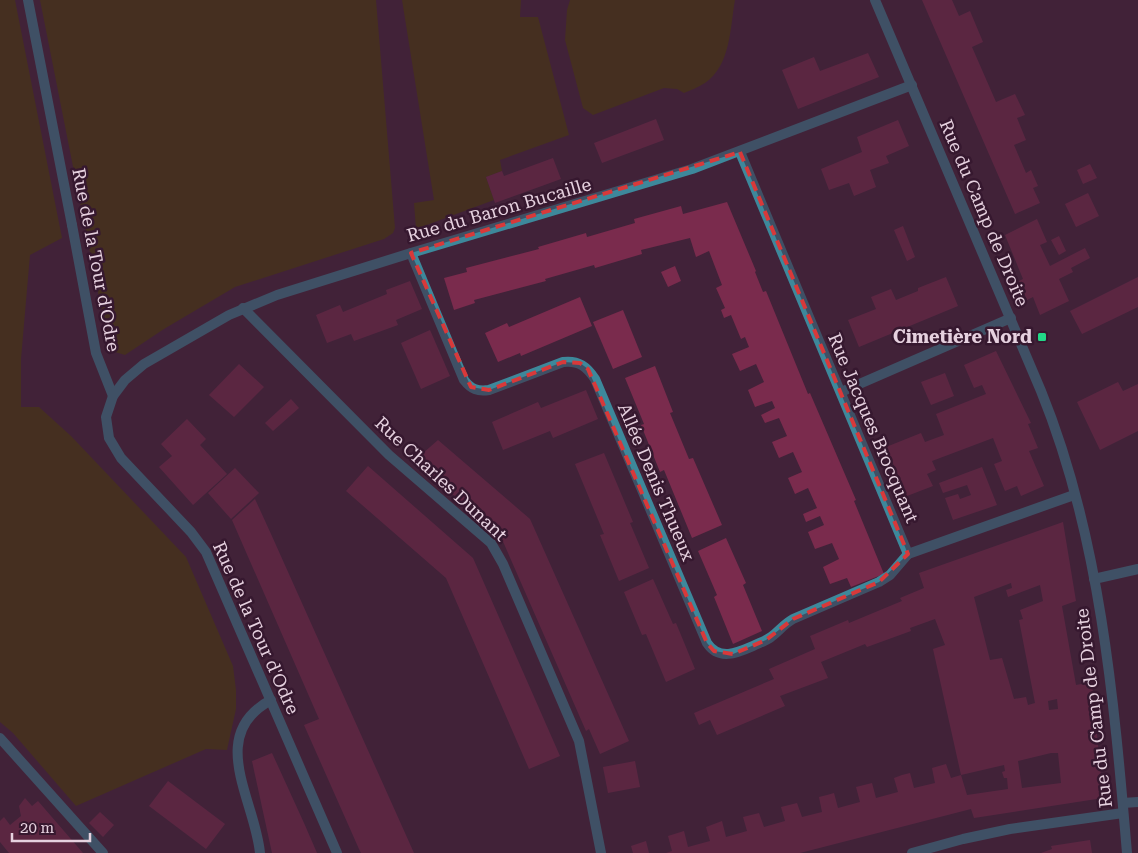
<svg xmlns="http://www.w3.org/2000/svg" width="1138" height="853" font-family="'Roboto Serif',serif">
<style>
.green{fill:#4a3e04}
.building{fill:#7a2b4d;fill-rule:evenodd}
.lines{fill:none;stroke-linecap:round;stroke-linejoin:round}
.pedestrian{stroke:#3d889b;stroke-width:10}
.minor{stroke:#3d889b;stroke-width:10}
.tertiary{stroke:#3d889b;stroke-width:10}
.marked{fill:none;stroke:#d8393a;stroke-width:4;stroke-dasharray:10 6;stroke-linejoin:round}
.poi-dot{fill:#22d887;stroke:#36182f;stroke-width:2}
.labels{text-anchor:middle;stroke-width:5;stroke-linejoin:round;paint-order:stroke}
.street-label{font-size:18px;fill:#e6d1df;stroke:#36182f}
.poi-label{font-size:18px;font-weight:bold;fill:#e6d1df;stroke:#36182f;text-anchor:end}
</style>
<rect width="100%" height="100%" fill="#412239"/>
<g class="green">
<path d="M0,0H15L62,238L30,255L21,359V407H39L71,436L186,557L233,666L236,690V709L227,750L206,749L76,806L13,733L0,722Z"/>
<path d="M40,0H376L395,228L393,233L384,239L235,287L164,329L125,355L112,351L105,328Z"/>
<path d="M402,0H521L520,17H538L569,135L500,160L502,171L486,177L494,200L416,229L414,203L434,200Z"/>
<path d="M570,0H735C730,28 731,65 705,83C699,87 691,90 684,93L677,89L664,88L593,115L583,108L565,40L567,10Z"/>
</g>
<g class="building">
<path d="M922,0H952L959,16L970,11L983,42L972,47L996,102L1015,94L1025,115L1017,118L1026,140L1014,145L1026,173L1031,170L1038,186L1033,188L1040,203L1015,214Z"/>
<path d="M868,53L879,77L798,109L782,70L814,57L820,71Z"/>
<path d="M656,119L664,140L602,163L594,143Z"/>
<path d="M898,120L909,146L886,156L889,163L870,170L876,187L854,196L849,183L829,190L821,169L862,152L857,137Z"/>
<path d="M553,158L561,179L495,203L486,177L502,171L504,176Z"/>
<path d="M1090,164L1097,178L1083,184L1077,170Z"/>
<path d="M1088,193L1099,216L1076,227L1065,204Z"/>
<path d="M727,202L756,271L755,272L763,292L766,291L808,394L810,393L856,500L854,501L884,574L851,587L847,578L830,584L823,567L839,559L832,543L815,549L808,532L824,525L820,516L806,522L803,514L817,508L808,488L795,494L788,478L802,472L793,452L779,458L772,442L787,436L779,418L765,423L761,415L775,408L772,401L755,407L748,390L764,382L756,364L740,371L732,354L749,347L745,337L741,339L731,315L724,318L721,310L725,308L716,288L722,285L709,251L696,257L690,238L641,250L642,254L595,268L594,265L545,279L546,281L474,300L475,303L454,310L444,278L467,272L466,268L539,249L538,247L586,233L587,237L635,223L634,219L681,206L683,214Z"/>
<path d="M1037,219L1047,242L1040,245L1050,266L1085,248L1090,258L1071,268L1073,272L1059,279L1069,301L1040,315L1033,297L1027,300L1019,281L1023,279L1005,235Z"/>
<path d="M903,226L915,257L907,261L894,230Z"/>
<path d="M1059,236L1066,251L1059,255L1051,240Z"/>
<path d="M675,266L681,281L668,287L661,272Z"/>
<path d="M946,277L958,306L859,347L848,320L876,309L871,297L891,289L896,300L918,291V288Z"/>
<path d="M1138,277V307L1082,334L1070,311Z"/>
<path d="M410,281L422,309L396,320L398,325L354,341L351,334L327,343L316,315L340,305L343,312L387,294L386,290Z"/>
<path d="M580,297L592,326L521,356L520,353L498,362L485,333L507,323L509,327Z"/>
<path d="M623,310L642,357L613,369L593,322Z"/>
<path d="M430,330L450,376L421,389L401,343Z"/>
<path d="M996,351L1031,423L1028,424L1038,448L1029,451L1044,486L1021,496L1017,486L1005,491L994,464L1002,461L993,438L932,461L936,470L927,474L933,486L907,496L886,447L921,433L925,442L944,435L936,414L986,394L982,385L974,388L964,365Z"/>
<path d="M239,364L264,387L234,417L209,395Z"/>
<path d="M655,366L673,412L670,413L689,459L693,458L722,525L692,538L664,470L660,472L641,425L644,424L625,378Z"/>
<path d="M945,373L954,396L931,405L921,382Z"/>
<path d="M1118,382L1123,391L1138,384V431L1100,450L1077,402Z"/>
<path d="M586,390L598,419L553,438L550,431L503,450L492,422L538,402L541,408Z"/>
<path d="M291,399L299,408L273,431L265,423Z"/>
<path d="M187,419L206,439L200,445L227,474L193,505L159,467L172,456L161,444Z"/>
<path d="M438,440L530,519L629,741L600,754L589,729L586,731L501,537L414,461Z"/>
<path d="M604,453L633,522L630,523L649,568L619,581L600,535L604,534L575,464Z"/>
<path d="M368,466L473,558L560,756L529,769L446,578L346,491Z"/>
<path d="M982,467L997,505L953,520L945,498L958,494L960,499L971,495L967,485L943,493L939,483Z"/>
<path d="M235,468L259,493L231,519L208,493Z"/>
<path d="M255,499L271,534L414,853H361L359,849L304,725L319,719L232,520Z"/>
<path d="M1063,522L1076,601L1062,606L1076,685L1092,682L1103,798L974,818L971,809L800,853H666L672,851L668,836L684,831L688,847L710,841L706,827L722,821L726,837L747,831L743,817L759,813L764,827L785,821L781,807L797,803L802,817L822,812L819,797L827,795L834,793L838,808L860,802L856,787L872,783L876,798L898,792L894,778L902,775L910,773L914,788L935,783L932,768L946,764L951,778L961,775L967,795L1008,789L1007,778H1004L1002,772L1005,771L1004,765L961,775L933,649L945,645L935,619L910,628L911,631L867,647L865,644L821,662L828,678L780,696L785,706L717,735L710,720L699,725L694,713L774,679L769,669L815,649L810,636L848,620L849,623L902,601L900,598L924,588L919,573ZM1011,583L1012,588L1006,590L1008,597L1040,585L1043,601L1020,610L1023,619L1019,620L1035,703L1028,705L1026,697L1014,699L1002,658L990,660L974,597ZM1057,699L1058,709L1049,710L1048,701ZM1051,753H1058L1061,783L1022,788L1018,761Z"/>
<path d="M726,538L746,583L743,585L762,631L733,644L714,597L717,595L698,551Z"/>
<path d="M653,579L673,624L676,623L695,669L666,682L646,634L642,635L624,592Z"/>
<path d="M272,753L304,823L317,853H272L252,761Z"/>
<path d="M635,761L640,787L608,793L603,767Z"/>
<path d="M168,781L225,824L206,849L149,806Z"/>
<path d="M25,798L32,806L38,801L83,853H9L0,842V821L4,817L10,825L21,816L19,806Z"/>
<path d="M100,812L114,825L103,837L89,823Z"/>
<path d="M1090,840L1092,853H1041L1052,849L1051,846Z"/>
<path d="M646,841L649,853H633L631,846Z"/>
</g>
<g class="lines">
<path class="pedestrian" d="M28,0L72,225"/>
<g class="minor">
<path d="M740,152L908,554L1074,495"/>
<path d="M72,225L96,353L113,396"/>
<path d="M411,253L464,380C471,389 478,392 489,390L563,362C579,360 587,367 595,379L707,643C719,661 737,653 753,646C759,643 766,641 771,637C779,631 784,624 793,619L879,582L890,575L908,554"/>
<path d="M243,308L389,455L491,543L503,564L579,741L601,853"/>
<path d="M841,392L1011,318"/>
<path d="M1094,579L1138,569"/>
<path d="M0,738L103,853"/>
<path d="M1123,803L1138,802"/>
<path d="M260,853C255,800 206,735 271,700"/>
<path d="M337,853L206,552L191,532L121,458L109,438L106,417L113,396L125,380L144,364L229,315L277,295L411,253L692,169L912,85"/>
<path d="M912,853L963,839L1010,829L1123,813"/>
</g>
<path class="tertiary" d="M875,0L1041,391C1100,536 1114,699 1127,853"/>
</g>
<path d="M0 0H1138V853H0ZM740,152L908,554L879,582L793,619L766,640L733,654L714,651L707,643L588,369L580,363L563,362L489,390L471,387L411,253Z" fill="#412239" fill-opacity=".55" fill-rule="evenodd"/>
<path class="marked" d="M740,152L908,554L879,582L793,619L766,640L733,654L714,651L707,643L588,369L580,363L563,362L489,390L471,387L411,253Z"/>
<rect class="poi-dot" x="1037" y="332" width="10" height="10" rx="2.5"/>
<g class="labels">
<g class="street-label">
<text transform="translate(499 210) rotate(-16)" y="6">Rue du Baron Bucaille</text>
<text transform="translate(984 213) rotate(67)" y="6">Rue du Camp de Droite</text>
<text transform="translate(96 260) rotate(79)" y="6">Rue de la Tour d'Odre</text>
<text transform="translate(873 428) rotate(67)" y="6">Rue Jacques Brocquant</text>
<text transform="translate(441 479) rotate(43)" y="6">Rue Charles Dunant</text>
<text transform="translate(656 482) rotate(67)" y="6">Allée Denis Thueux</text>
<text transform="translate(256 628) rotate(66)" y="6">Rue de la Tour d'Odre</text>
<text transform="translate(1094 708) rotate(-97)" y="6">Rue du Camp de Droite</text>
</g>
<g class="poi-label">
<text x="1032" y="343">Cimetière Nord</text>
</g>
</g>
<path d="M12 833v8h78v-8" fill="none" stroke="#e6d1df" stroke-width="2.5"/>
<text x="20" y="833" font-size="15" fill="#e6d1df" stroke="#36182f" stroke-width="4" paint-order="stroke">20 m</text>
</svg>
